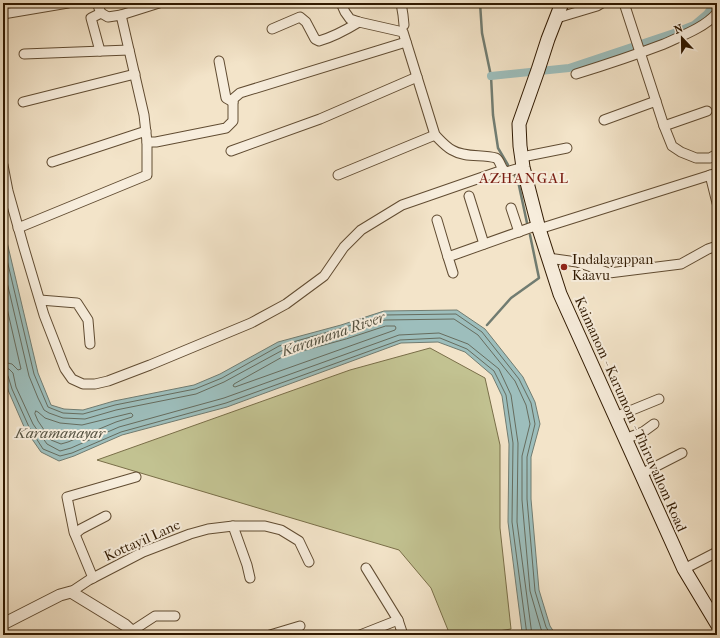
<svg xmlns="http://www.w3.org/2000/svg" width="720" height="638" font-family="'IM FELL French Canon',serif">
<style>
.green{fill:#c2c291;stroke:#796e48}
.water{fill:#9dbebc;stroke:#717c71}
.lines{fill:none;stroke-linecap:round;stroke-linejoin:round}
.shore{stroke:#666c5e;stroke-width:1}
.stream{stroke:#717c71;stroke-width:2.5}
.canal{stroke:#9dbebc;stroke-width:8}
.minor-casing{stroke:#614c32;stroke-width:11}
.tertiary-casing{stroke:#614c32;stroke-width:13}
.secondary-casing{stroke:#301900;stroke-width:15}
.minor{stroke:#f7eddc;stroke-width:9}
.tertiary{stroke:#f7eddc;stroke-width:11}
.secondary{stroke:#f7eddc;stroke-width:13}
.poi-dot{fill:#8f2418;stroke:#f7eddc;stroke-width:1.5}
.labels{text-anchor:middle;stroke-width:4;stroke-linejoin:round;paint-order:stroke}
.poi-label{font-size:14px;fill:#301900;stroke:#f7eddc;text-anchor:start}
.street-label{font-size:14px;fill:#301900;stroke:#f7eddc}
.neighbourhood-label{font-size:15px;letter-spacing:1px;fill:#7a1f14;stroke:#f7eddc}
.water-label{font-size:15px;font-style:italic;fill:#565342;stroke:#f7eddc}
</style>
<rect width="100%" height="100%" fill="#f3e4c9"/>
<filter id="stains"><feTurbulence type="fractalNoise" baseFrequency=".005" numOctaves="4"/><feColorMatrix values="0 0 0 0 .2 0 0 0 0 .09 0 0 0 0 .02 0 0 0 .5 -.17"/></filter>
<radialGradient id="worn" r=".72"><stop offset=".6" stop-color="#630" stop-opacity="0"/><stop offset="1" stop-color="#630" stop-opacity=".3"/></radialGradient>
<path class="green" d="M430,348L485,378L500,445V528L511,629L474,635H450L431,588L399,550L97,460L350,370Z"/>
<path class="water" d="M3,225L38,373L51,405L64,409L83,410L114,401L194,385L220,374L278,342L341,325L384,311L457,310L485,329L523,377L535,402L540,424L531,457V499L539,590L550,626L556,635H524L522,632L508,522L509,444L502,396L492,375L465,352L438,342L401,343L227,407L122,435L74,456L59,461L41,452L25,429L8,390L3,369Z"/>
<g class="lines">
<g class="shore">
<path d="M3,243L34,374L48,407L63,413L83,414L115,405L195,389L222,378L279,346L342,328L384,315L456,314L482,332L519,379L531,403L535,424L527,457V499L535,591L546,627L551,635"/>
<path d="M3,265L29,376L38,398L44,410L49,413L63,418L85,419L116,410L196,394L224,382L281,351L344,333L385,320L454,319L478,335L515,381L526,405L530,424L522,456V500L530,591L541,629L545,635"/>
<path d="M3,291L21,369L18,370L12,364L3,362"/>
<path d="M386,326H395L396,328L395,330L235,387L233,386L234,384L284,356L346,339Z"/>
<path d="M3,368L9,369L13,373L16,387L33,424L47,444L60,451L71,448L119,427L224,398L399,335L439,333L468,344L499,369L511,395L518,443L517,522L532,635"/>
<path d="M3,373H6L8,376L12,389L29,427L43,449L60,456L72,453L121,432L226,403L400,340L440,338L467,349L494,371L506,395L513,443L512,522L527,635"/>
<path d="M36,411L38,412L45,418L60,423L82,425L131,413L133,415L132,417L116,422L68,442L61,444L51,440L38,421L35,414Z"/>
</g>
<g class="stream">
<path d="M480,3L482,33L491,76L493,115L498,148L508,165"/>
<path d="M515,176L518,181L527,223"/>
<path d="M487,325L511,298L539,278L530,235"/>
</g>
<path class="canal" d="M491,76L569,68L674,33L694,25L707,14L715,3"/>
<defs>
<g id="minor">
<path d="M97,3L101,13L108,17L121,15L144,115L147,142H156L226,128L233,121V99L240,93L406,42"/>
<path d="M341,3L345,12L350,19L359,22L403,32L435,135C440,140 446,147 452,150C465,158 482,154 496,158C501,161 500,169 506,172L523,167"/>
<path d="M401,3L403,15L404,25"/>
<path d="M624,3L664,126L672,146L681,152L696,158H710L717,154"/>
<path d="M3,14L68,3"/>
<path d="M121,15L159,3"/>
<path d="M557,18L597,6L602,3"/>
<path d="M272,29L300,17L306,22L315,39L319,41C333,37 346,30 359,22"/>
<path d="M100,51L91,18L101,13"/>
<path d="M24,54L129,50"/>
<path d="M219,61L226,98L233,102"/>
<path d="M576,74C605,65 635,55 664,44C681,36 704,28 717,13"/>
<path d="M23,102L135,74"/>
<path d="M604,120L656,101"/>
<path d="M664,126L707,111"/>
<path d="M231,151L320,119L417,77"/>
<path d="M522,157L567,148"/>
<path d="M52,162L146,131"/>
<path d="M3,165L8,191L24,248L44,315L65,369L72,379L83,384H95L108,381L150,365L251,323L286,304L324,276L344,247L361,230L402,205L503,170"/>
<path d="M338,175L435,135"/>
<path d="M710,175L717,203"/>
<path d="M469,196L484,244"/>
<path d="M511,208L519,232"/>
<path d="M437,220L448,257"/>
<path d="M18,228L147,175V142"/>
<path d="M539,229L717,173"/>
<path d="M548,258L577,262L609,273L681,264L708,249L717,246"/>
<path d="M453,273L448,257L538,225"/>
<path d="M40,300L77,303L88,320L90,344"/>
<path d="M615,417L659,399"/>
<path d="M625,439L643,432L654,424"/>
<path d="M641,474L682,453"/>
<path d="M233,526L247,565L250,578"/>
<path d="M75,534L81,529L106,516"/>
<path d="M366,568L398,620L403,635"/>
<path d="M684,569L717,552"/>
<path d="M93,578L74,532L67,497L136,477"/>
<path d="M71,592L89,580L143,552L190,534L208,529L233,526H265L281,530L299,541L309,562"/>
<path d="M132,631L155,616H175"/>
<path d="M270,635L300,626"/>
<path d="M360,635L398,620"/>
</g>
<path id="tertiary" d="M3,623H5L60,595L71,592L125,625L136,635"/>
<path id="secondary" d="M562,3L548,39L538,70L519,124L520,146L523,167L539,229L560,294L684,569L717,624"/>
</defs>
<use href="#minor" class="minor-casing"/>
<use href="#tertiary" class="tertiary-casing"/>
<use href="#secondary" class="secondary-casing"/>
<use href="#minor" class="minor"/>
<use href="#tertiary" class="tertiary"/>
<use href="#secondary" class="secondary"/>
</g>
<circle class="poi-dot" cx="564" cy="267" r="4"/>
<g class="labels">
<g class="poi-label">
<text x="572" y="264">Indalayappan<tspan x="572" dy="16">Kaavu</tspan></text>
</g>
<g class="street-label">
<text transform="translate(631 414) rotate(66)" y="5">Kaimanom - Karumom - Thiruvallom Road</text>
<text transform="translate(142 540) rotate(-24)" y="5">Kottayil Lane</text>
</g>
<g class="neighbourhood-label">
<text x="524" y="183">AZHANGAL</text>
</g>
<g class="water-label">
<text transform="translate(333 334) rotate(-19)" y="5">Karamana River</text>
<text x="60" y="438">Karamanayar</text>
</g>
</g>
<rect width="720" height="638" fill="none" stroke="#f3e4c9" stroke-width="16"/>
<rect x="4" y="4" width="712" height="630" fill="none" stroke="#301900" stroke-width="2"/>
<rect x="8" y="8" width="704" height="622" fill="none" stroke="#301900"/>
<g transform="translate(682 38) rotate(338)" stroke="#f7eddc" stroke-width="3" paint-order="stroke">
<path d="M0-3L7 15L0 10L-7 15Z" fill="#301900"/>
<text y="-6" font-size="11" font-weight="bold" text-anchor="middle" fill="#301900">N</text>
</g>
<rect width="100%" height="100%" filter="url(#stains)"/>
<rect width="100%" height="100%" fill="url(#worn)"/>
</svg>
